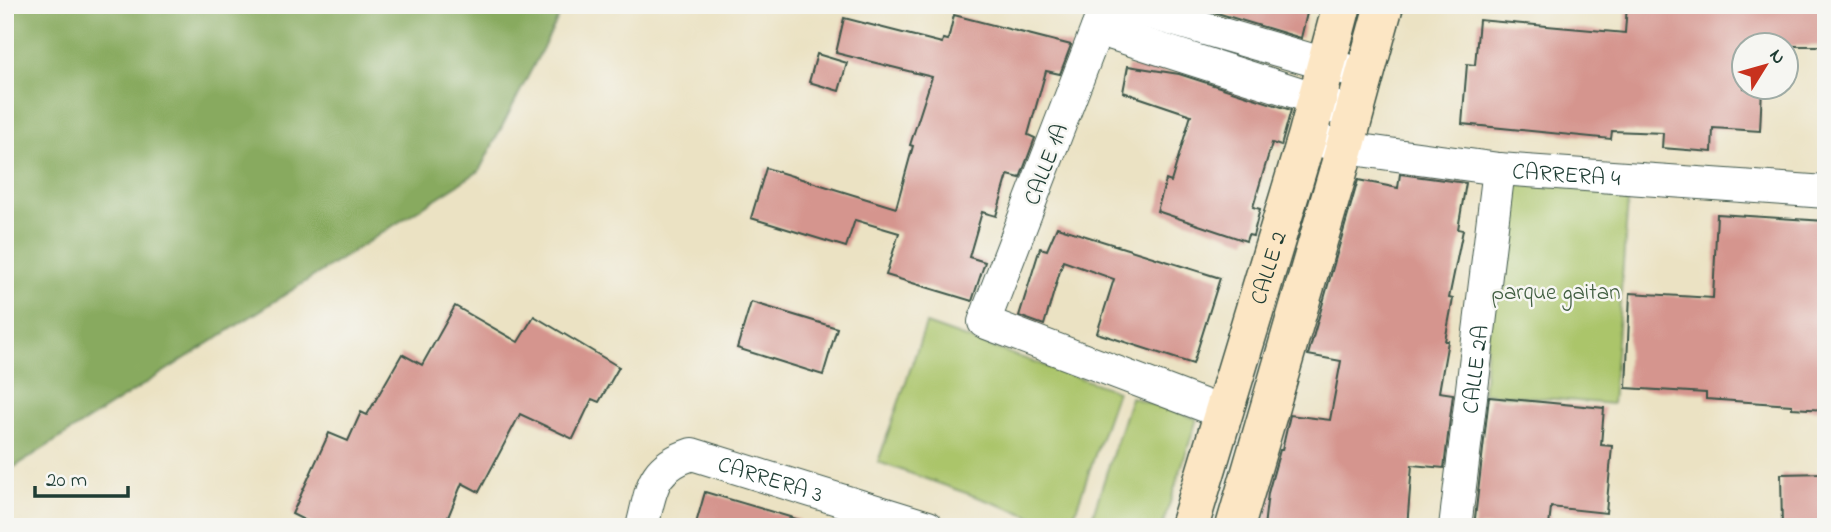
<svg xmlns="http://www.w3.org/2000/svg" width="1831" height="532" font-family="'Indie Flower',sans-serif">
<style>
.green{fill:#abc56b;stroke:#658150;stroke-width:2}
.forest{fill:#88aa5f;stroke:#54744a;stroke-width:2}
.building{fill:#d5958e}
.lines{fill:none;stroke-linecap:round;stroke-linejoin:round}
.minor-casing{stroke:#3e5649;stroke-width:34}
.secondary-casing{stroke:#3e5649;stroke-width:41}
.minor{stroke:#fff;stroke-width:32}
.secondary{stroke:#fce6c4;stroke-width:38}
.labels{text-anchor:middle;stroke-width:5;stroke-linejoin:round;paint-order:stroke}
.street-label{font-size:23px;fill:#1f3d34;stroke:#f6f6f2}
.park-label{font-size:23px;fill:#425f42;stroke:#f6f6f2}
</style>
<rect width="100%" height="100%" fill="#f6f6f2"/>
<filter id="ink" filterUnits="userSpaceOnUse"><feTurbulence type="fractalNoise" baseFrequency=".0143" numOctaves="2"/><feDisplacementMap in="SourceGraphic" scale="14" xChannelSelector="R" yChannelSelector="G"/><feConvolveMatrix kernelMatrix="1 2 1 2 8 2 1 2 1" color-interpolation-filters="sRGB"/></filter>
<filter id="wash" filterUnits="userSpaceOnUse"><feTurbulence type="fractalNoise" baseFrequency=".00686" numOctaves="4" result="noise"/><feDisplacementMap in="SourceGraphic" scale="28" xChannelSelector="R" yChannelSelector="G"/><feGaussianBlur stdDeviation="1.57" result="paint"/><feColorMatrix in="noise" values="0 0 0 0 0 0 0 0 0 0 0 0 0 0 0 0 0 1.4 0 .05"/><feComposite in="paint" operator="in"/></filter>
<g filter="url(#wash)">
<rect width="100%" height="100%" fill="#ebe2c3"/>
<g class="green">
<path d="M1499,177L1629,188L1612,404L1483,393Z"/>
<path d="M926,324L1117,391L1070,527H1062L878,462Z"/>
<path d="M1131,397L1197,419L1162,527H1089Z"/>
</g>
<path class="forest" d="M5,5H565L479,171L5,473Z"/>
<g id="blocks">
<g class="building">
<path d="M1208,5H1309L1301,38L1207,10Z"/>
<path d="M1627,5H1826V46H1744V88H1762L1760,131L1713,128L1712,152L1662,148L1663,133L1612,131L1611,139L1462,124L1467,64L1475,65L1479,20L1625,33Z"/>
<path d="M954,15L1071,45L1060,74L1046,71L1028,135L1035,138L1020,178L1008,175L996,216L982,212L969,257L985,262L972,301L886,275L899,233L855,220L846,247L751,218L766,168L896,208L913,146L910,145L932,77L836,53L844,18L942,43L943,39L948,40Z"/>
<path d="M817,54L847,63L839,91L809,82Z"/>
<path d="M1128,66L1179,74L1291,110L1281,146L1272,143L1253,207L1260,209L1253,236L1248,235L1246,241L1157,211L1166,180L1171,182L1191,115L1123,92Z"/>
<path d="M1400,174L1466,183L1458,229L1463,230L1449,298L1453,299L1445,341H1448L1439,392L1453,394L1444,468L1412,465L1407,527H1264L1268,493L1280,450H1282L1290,415L1330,420L1341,361L1308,355L1358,180L1398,188Z"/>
<path d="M1717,214L1826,221V410L1792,408V405L1706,399V393L1626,388L1630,293L1713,298Z"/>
<path d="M1057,227L1220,278L1193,364L1097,333L1114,279L1063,261L1044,325L1019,316L1040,248L1047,250Z"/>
<path d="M751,302L837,328L823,375L737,348Z"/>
<path d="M455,306L518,342L534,316L619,367L599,402L592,399L573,439L520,414L479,492L462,483L444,527H318L292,514L329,433L348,441L361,412L367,415L402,354L422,365Z"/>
<path d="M1489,397L1604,408L1601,445L1612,446L1606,513L1551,507L1549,527H1474Z"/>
<path d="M1826,473V527H1782L1781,474Z"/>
<path d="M705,492L800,520L799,527H695Z"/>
</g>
</g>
</g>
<g filter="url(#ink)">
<use href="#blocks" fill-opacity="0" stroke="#3e5649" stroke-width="2"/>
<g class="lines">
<defs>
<g id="minor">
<path d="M1106,5L984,322L1224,413"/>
<path d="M1122,5L1350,71"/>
<path d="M1097,29L1317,99L1338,109"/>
<path id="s1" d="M1322,141L1345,148L1499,169L1826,192"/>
<path id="s2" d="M642,527C652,489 650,468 692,454L928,527"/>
<path id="s3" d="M1455,527L1499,169"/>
</g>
<g id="secondary">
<path id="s4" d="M1189,527L1307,137L1342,5"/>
<path d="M1235,527L1345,148L1384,5"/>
</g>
</defs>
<use href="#minor" class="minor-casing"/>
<use href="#secondary" class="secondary-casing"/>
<use href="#minor" class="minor"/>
<use href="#secondary" class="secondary"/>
</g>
</g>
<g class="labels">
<g class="street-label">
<text transform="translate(1045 164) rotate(-69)" y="8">CALLE 1A</text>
<text dy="8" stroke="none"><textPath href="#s1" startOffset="247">CARRERA 4</textPath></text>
<text dy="8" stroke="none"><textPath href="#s4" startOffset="271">CALLE 2</textPath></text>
<text dy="8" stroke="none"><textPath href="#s3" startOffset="159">CALLE 2A</textPath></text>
<text dy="8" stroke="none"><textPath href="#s2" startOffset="177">CARRERA 3</textPath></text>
</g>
<g class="park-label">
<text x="1556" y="299">parque gaitan</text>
</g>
</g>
<rect width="1831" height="532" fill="none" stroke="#f6f6f2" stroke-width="28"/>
<g transform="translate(1765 66) rotate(53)"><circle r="33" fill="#f6f6f2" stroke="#a0aca6" stroke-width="2"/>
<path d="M0-5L12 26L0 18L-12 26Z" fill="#c8321e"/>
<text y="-10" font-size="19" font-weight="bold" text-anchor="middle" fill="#1f3d34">N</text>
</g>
<path d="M35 486v10h93v-10" fill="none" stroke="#1f3d34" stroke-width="3.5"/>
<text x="46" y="486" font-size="21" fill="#1f3d34" stroke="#f6f6f2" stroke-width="5" paint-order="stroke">20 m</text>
</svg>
